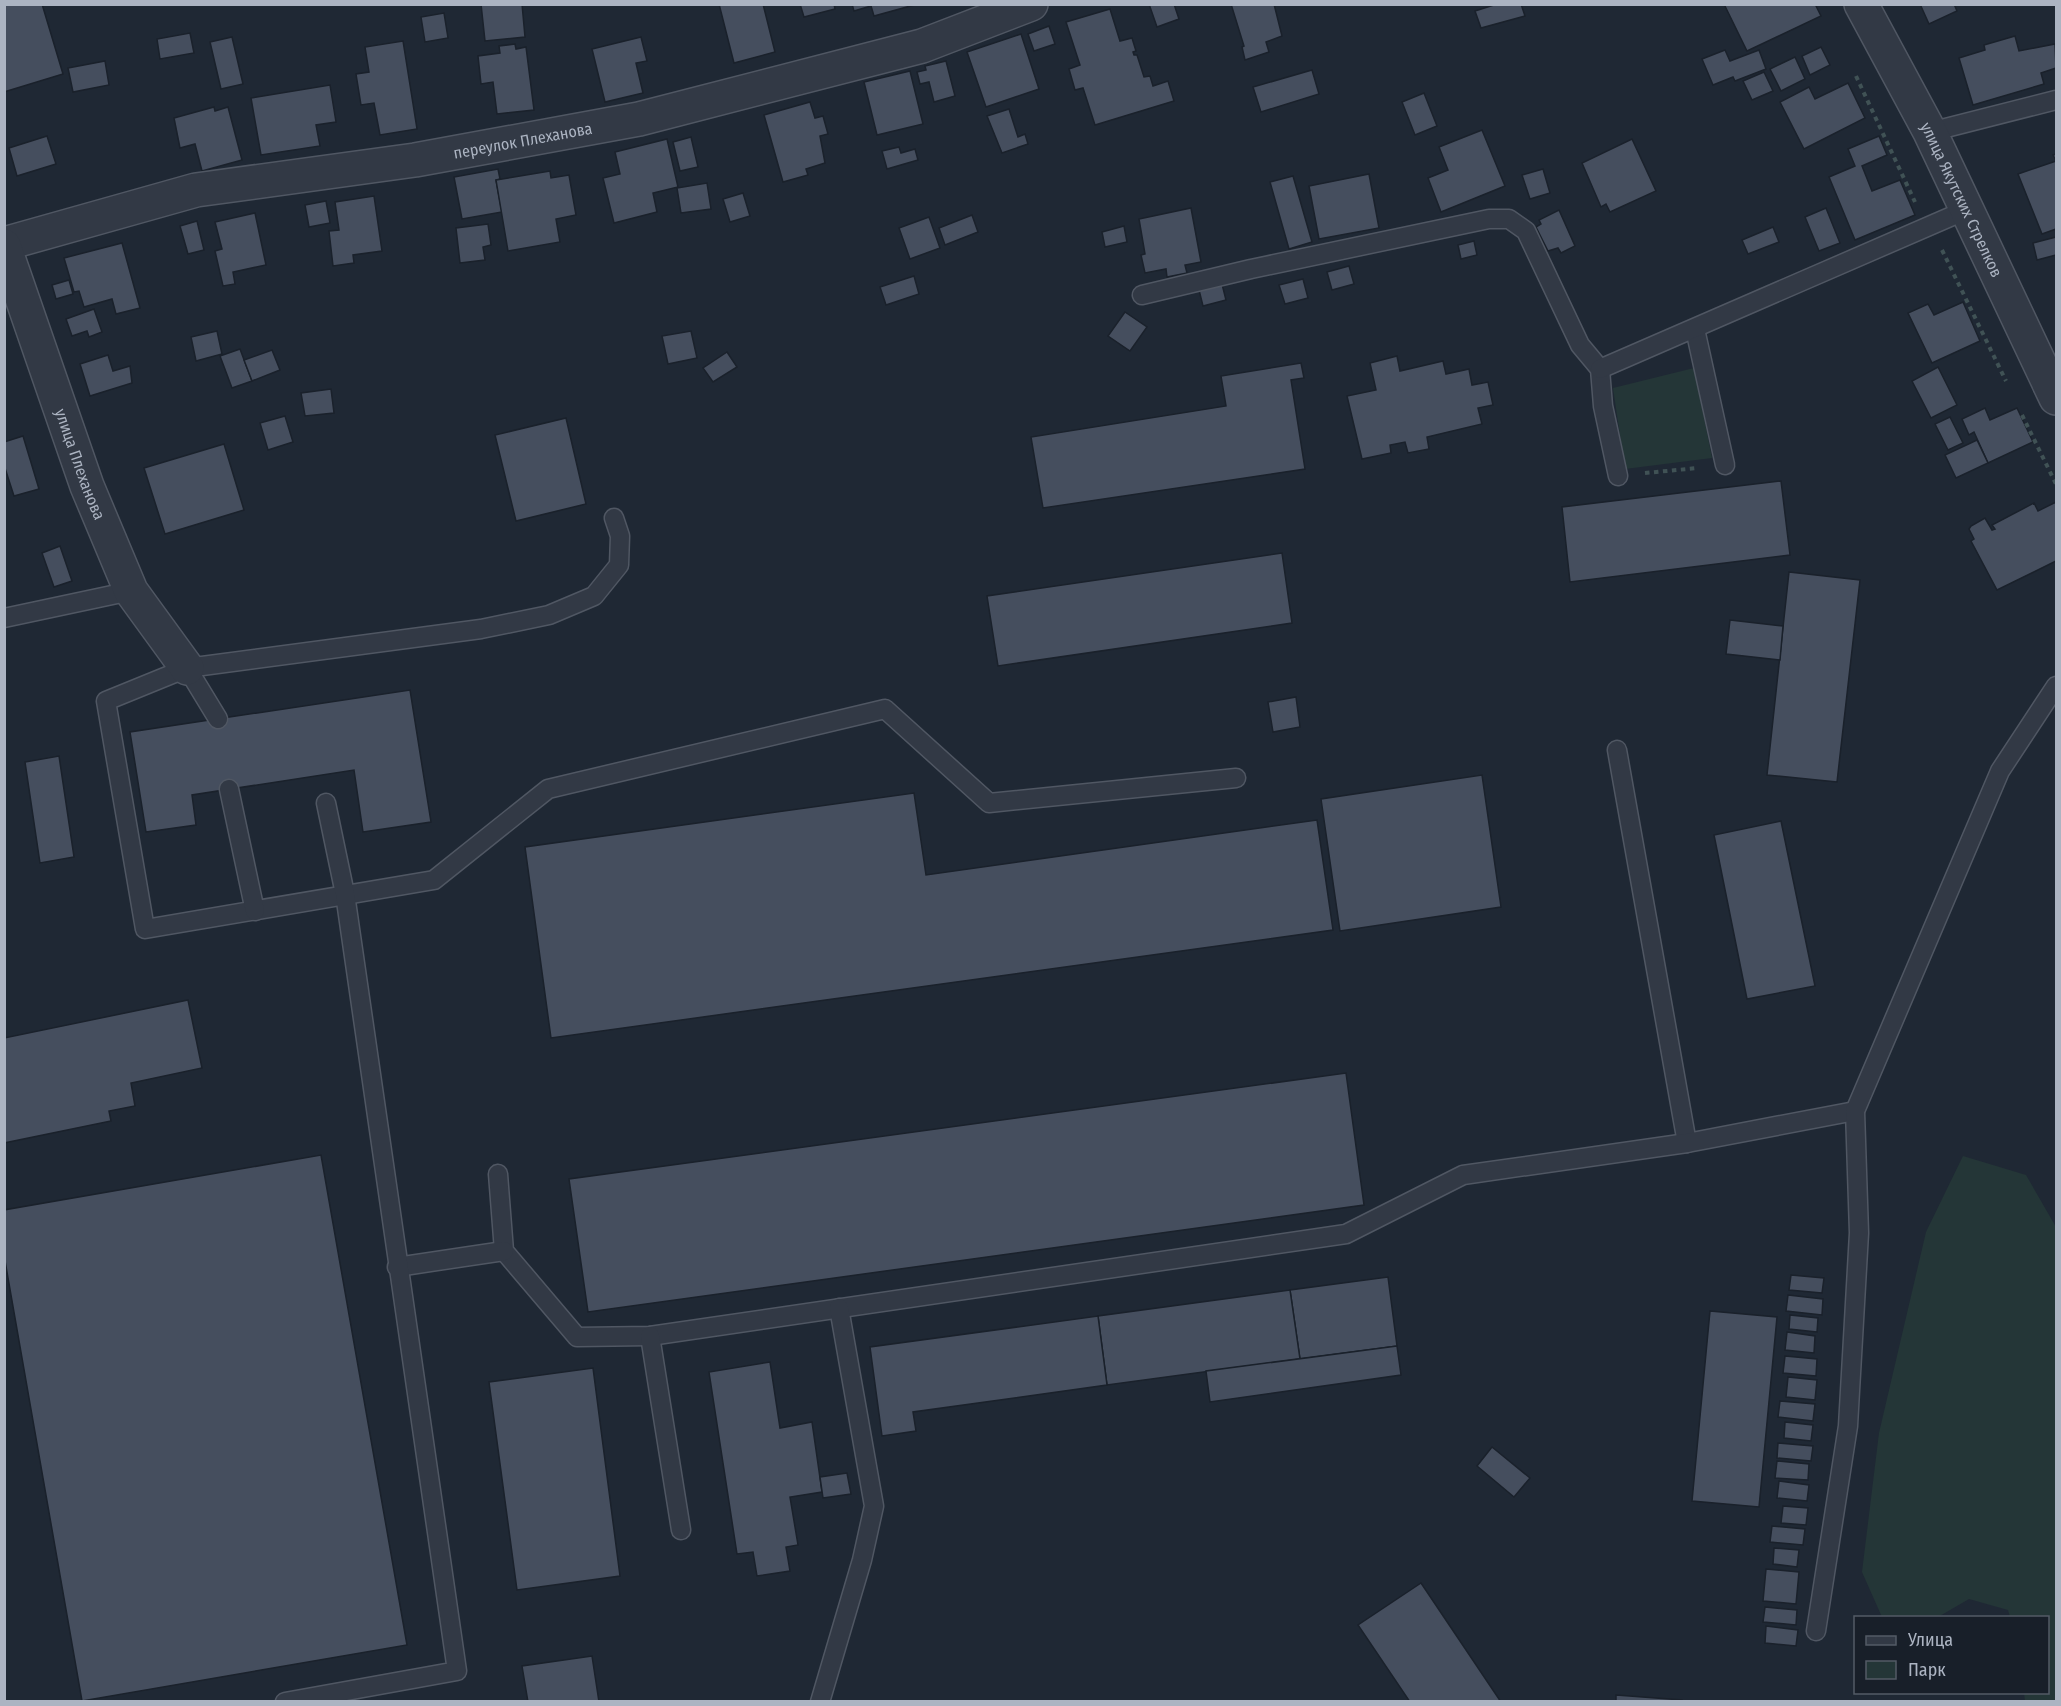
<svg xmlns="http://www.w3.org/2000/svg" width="2061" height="1706" font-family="'Fira Sans Condensed',sans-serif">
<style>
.green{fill:#243637}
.building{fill:#454e5e;stroke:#1a212b;stroke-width:1.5}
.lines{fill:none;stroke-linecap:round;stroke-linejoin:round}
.service-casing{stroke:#505763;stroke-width:21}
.minor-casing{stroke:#505763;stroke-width:36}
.tertiary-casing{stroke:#505763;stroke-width:36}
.path{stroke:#405255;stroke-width:4;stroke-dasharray:4.5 4.5;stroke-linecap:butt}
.service{stroke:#323945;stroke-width:18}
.minor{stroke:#323945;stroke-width:33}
.tertiary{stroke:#323945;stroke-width:33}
.labels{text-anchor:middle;stroke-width:4.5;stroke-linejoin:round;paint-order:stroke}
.street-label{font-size:16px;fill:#acb4c2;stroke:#181f29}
</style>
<rect width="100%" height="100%" fill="#1f2834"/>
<g class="green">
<path d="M1694,368L1712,458L1625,469L1613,388Z"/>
<path d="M1963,1156L2026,1175L2056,1227V1701H2025L2024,1693L2048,1692V1618L2010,1617L2008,1610L1969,1599L1938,1617H1882L1862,1572L1879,1433L1926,1232Z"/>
</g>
<g class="building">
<path d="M9,4H42L63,74L4,92V6Z"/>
<path d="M481,4H522L525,37L485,41Z"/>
<path d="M719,4H763L775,52L734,63Z"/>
<path d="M800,4H834L835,9L804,17Z"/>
<path d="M852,4H913L914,5L874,16L871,6L854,11Z"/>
<path d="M1149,4H1174L1179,19L1157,27Z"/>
<path d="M1231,4H1274L1282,36L1266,42L1269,52L1245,60L1242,47L1244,46Z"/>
<path d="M1497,4H1521L1525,16L1481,28L1475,11Z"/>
<path d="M1724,4H1815L1821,16L1747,51Z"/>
<path d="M1920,4H1954L1957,11L1929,24Z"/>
<path d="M1110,9L1120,41L1132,38L1136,51L1133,52L1134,55H1137L1144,77L1150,76L1153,86L1168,81L1174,101L1095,125L1083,88L1075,90L1069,69L1080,65L1066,22Z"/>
<path d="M444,13L448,38L425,42L421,17Z"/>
<path d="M1049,26L1055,44L1034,51L1028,34Z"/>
<path d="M190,33L194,53L160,59L157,39Z"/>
<path d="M1021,34L1039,89L986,107L967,52Z"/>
<path d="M2015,36L2019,51L2055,44L2056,68L2041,73L2044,84L1973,105L1959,58L1985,50L1984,45Z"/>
<path d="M232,37L243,84L221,89L210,42Z"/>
<path d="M641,37L647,61L636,63L643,93L605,102L592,49Z"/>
<path d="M403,41L417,129L380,135L374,103L361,105L356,74L369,72L365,47Z"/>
<path d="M515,44L516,49L526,47L534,110L497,114L493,82L481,84L478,56L500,53L499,46Z"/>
<path d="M1821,47L1830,65L1810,75L1802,56Z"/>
<path d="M1725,50L1730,61L1759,50L1766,69L1735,81L1733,77L1713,85L1702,59Z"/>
<path d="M1795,57L1805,79L1781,91L1770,69Z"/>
<path d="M105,61L109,85L73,92L68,68Z"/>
<path d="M946,61L955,96L934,102L929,82L920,84L917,72L926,70L925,66Z"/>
<path d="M1312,70L1319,94L1261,112L1253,87Z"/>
<path d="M910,71L923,124L877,135L864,82Z"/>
<path d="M1764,72L1773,91L1752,100L1743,81Z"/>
<path d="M1848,83L1865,118L1804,149L1780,102L1809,87L1815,99Z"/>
<path d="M330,85L336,122L316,125L320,146L261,155L251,98Z"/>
<path d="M1424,93L1437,126L1415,135L1402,102Z"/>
<path d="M810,102L815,118L823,116L828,134L820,136L825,163L806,169L808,175L783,182L764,115Z"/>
<path d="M214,107L215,111L228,107L242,160L202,171L195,144L180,148L174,118Z"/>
<path d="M1009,109L1018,137L1025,134L1028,144L1002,153L987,116Z"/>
<path d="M1482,130L1505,186L1441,212L1428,178L1448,170L1439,147Z"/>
<path d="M47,136L56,164L17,176L9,148Z"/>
<path d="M1879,136L1887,155L1862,166L1872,191L1900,180L1915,215L1855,240L1829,177L1855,166L1848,149Z"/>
<path d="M691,137L698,167L680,171L673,142Z"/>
<path d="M667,139L678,187L653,193L657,212L614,223L603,178L620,174L615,152Z"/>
<path d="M1632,139L1656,191L1610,212L1606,204L1601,207L1582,163Z"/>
<path d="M899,147L901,153L915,149L918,160L887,169L882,151Z"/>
<path d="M2056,154V229L2042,234L2018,174L2056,161L2053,155Z"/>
<path d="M498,169L500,179L496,180L502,212L462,219L454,177Z"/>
<path d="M1543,169L1550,193L1530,199L1522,175Z"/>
<path d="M550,171L551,178L569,175L576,215L556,219L560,242L508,251L496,180Z"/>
<path d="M1369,174L1379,228L1319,239L1309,186Z"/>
<path d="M1293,176L1312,242L1289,249L1270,182Z"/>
<path d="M707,183L711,209L681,213L677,188Z"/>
<path d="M743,193L750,216L730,222L723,199Z"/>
<path d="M374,196L382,251L353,255L354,263L333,266L329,231L339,230L335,202Z"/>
<path d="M326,201L330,223L309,227L305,205Z"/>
<path d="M1191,208L1201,262L1185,265L1187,273L1167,277L1166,269L1145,273L1141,255L1145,254L1139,219Z"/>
<path d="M1826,208L1840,243L1819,251L1805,217Z"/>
<path d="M1559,210L1575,246L1561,253L1558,248L1548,251L1536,227L1541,224L1539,220Z"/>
<path d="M255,213L266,265L233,272L235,284L223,286L215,251L222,249L215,222Z"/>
<path d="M972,215L978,232L945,245L939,228Z"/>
<path d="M929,217L940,248L910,259L899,228Z"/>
<path d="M197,221L204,250L188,254L180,226Z"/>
<path d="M488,224L491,245L483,247L485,260L460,263L456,228Z"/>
<path d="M1124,226L1127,242L1105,247L1102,232Z"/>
<path d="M1773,227L1779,242L1748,254L1742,240Z"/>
<path d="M2056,237V255L2037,260L2033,243Z"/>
<path d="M1474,241L1477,255L1461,259L1458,245Z"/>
<path d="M122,243L140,308L116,314L112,299L84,307L79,291L74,292L64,258Z"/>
<path d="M1349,266L1354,284L1332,290L1327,272Z"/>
<path d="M914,276L919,294L886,305L880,287Z"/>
<path d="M1303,279L1308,298L1285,304L1279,285Z"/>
<path d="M69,280L73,294L56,299L52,285Z"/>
<path d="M1222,284L1226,300L1203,306L1199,290Z"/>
<path d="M1963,302L1980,341L1932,363L1908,313L1928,304L1934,315Z"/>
<path d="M94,309L102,332L89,337L87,331L72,336L66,319Z"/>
<path d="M1125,312L1147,327L1130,351L1108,336Z"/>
<path d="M217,331L222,354L196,361L191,337Z"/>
<path d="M691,331L697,358L668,364L662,336Z"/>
<path d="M240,349L252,381L232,388L220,356Z"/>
<path d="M272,350L280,370L252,381L244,360Z"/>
<path d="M727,352L737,367L713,382L703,368Z"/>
<path d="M108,355L113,371L130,366L132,383L90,396L80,364Z"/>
<path d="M1397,356L1400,371L1443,361L1446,374L1469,369L1472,385L1488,382L1493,405L1478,408L1482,424L1427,437L1429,449L1408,453L1405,442L1390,445L1391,453L1362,459L1347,396L1376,390L1370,363Z"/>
<path d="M1301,363L1304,378L1291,380L1305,469L1043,508L1031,437L1226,406L1221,376Z"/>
<path d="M1938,367L1957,405L1931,418L1912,381Z"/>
<path d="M331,389L334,413L305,416L301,393Z"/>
<path d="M1985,408L1990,420L2017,408L2033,442L1988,463L1974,432L1969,435L1962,419Z"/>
<path d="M285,416L293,442L268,450L260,423Z"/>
<path d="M1950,417L1963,443L1948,450L1935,424Z"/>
<path d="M566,418L586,504L516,521L495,435Z"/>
<path d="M23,436L39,489L14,496L4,465V442Z"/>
<path d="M1977,440L1988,463L1956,478L1945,455Z"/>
<path d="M224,444L244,510L165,534L144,468Z"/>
<path d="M1781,481L1790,555L1570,582L1562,507Z"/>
<path d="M2056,502V561L1997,590L1971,541L1974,539L1969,529L1971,526L1985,518L1992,530L1995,529L1992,525L2034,503L2038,511Z"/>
<path d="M60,546L72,581L54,587L42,553Z"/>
<path d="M1282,553L1292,623L998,666L987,596Z"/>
<path d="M1789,572L1860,580L1837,782L1767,775Z"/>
<path d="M1730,620L1783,626L1780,660L1726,654Z"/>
<path d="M410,690L431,822L363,832L354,770L192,795L196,825L146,832L130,732Z"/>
<path d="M1296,697L1300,727L1273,732L1268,702Z"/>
<path d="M59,756L74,857L40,863L25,762Z"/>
<path d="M1482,775L1501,907L1340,931L1321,799Z"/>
<path d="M914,793L926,875L1317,820L1333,930L551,1038L525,847Z"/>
<path d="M1781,821L1815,986L1747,999L1714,835Z"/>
<path d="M188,1000L202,1068L131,1083L135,1106L109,1111L111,1121L4,1143V1038Z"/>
<path d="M1346,1073L1364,1205L588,1312L569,1179Z"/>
<path d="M321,1155L407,1645L82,1701L4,1255V1210Z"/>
<path d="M1791,1275L1824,1278L1822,1293L1789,1290Z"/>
<path d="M1388,1277L1397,1346L1300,1359L1290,1290Z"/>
<path d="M1290,1290L1300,1359L1107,1385L1098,1316Z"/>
<path d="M1788,1295L1823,1299L1822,1315L1786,1311Z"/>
<path d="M1710,1311L1777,1317L1759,1507L1692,1501Z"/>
<path d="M1790,1315L1818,1318L1817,1332L1789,1329Z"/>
<path d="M1098,1316L1107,1385L913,1412L916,1431L882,1436L870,1347Z"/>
<path d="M1787,1332L1815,1336L1814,1353L1785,1350Z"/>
<path d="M1397,1346L1401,1375L1210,1402L1206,1371Z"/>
<path d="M1785,1356L1817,1359L1816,1376L1783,1373Z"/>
<path d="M770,1362L780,1428L812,1422L822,1492L790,1497L798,1545L786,1547L790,1571L757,1576L753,1552L737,1554L709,1372Z"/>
<path d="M593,1368L620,1576L517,1590L489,1382Z"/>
<path d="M1788,1377L1817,1380L1815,1400L1786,1397Z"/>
<path d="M1780,1401L1815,1404L1813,1421L1778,1417Z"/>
<path d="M1785,1422L1813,1425L1811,1441L1784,1438Z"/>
<path d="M1778,1443L1813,1446L1811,1461L1777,1458Z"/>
<path d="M1492,1447L1530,1478L1514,1497L1477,1466Z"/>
<path d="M1777,1461L1809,1464L1808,1480L1775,1478Z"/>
<path d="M847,1473L851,1494L823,1498L820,1477Z"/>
<path d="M1779,1481L1809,1485L1807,1501L1777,1498Z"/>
<path d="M1783,1506L1808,1508L1806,1525L1781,1523Z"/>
<path d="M1772,1526L1805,1529L1803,1545L1770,1542Z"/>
<path d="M1774,1548L1799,1550L1797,1567L1773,1564Z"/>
<path d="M1766,1569L1799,1572L1796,1604L1763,1601Z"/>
<path d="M1421,1583L1501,1702H1410L1358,1625Z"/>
<path d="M1765,1607L1797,1610L1796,1625L1763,1622Z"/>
<path d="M1766,1626L1798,1630L1796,1646L1765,1643Z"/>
<path d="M592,1656L599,1702H528L522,1666Z"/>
<path d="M1616,1695L1682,1700V1702H1616Z"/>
</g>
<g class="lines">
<defs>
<g id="service">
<path d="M1930,132L2056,100"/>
<path d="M1142,295L1251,269L1489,219H1509L1526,231L1580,345L1600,369L1603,406L1618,476"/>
<path d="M1695,329L1725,465"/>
<path d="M1600,369L1966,210"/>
<path d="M614,518L620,536L619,565L594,596L549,615L481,629L187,668L106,701L145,929L434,880L548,789L885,709L989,803L1236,778"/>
<path d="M4,618L131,591"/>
<path d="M187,668L218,719"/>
<path d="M1617,750L1687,1143"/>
<path d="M229,789L255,911"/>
<path d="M498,1174L504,1251L577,1337L650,1336L1346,1234L1463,1175L1687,1143L1855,1111"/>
<path d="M397,1267L504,1251"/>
<path d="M650,1336L681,1530"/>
<path d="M1816,1631L1848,1426L1859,1233L1855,1111L2000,771L2056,686"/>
<path d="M285,1702L457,1671L345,894L326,803"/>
<path d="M820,1702L862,1560L874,1506L839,1308"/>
</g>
<g id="minor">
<path id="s1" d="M4,244L196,190L415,160L639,119L922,46L1031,4"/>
<path id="s2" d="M4,246L87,486L131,591L187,668"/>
</g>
<g id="tertiary">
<path id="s3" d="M1861,4L1930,132L2056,398"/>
</g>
</defs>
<use href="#service" class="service-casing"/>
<use href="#minor" class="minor-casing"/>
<use href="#tertiary" class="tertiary-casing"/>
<g class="path">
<path d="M1856,76L1915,202"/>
<path d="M1942,250L2006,381"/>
<path d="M2022,415L2056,484"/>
<path d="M1645,473L1698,468"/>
</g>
<use href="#service" class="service"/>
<use href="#minor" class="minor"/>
<use href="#tertiary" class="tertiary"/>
</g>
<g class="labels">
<g class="street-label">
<text dy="6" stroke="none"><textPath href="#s1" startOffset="530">переулок Плеханова</textPath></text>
<text dy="6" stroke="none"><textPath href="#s3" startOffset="220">улица Якутских Стрелков</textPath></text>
<text dy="6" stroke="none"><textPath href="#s2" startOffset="231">улица Плеханова</textPath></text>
</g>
</g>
<rect width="2061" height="1706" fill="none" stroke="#acb4c2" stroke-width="12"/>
<rect x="1854" y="1616" width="195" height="78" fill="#181f29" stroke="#535b66" stroke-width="1.5"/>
<rect x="1866" y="1636" width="30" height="9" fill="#323945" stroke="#535b66" stroke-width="1.5"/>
<text x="1908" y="1646" font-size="18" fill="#acb4c2">Улица</text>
<rect x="1866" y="1661" width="30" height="18" fill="#243637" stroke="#535b66" stroke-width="1.5"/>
<text x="1908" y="1676" font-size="18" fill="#acb4c2">Парк</text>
</svg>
